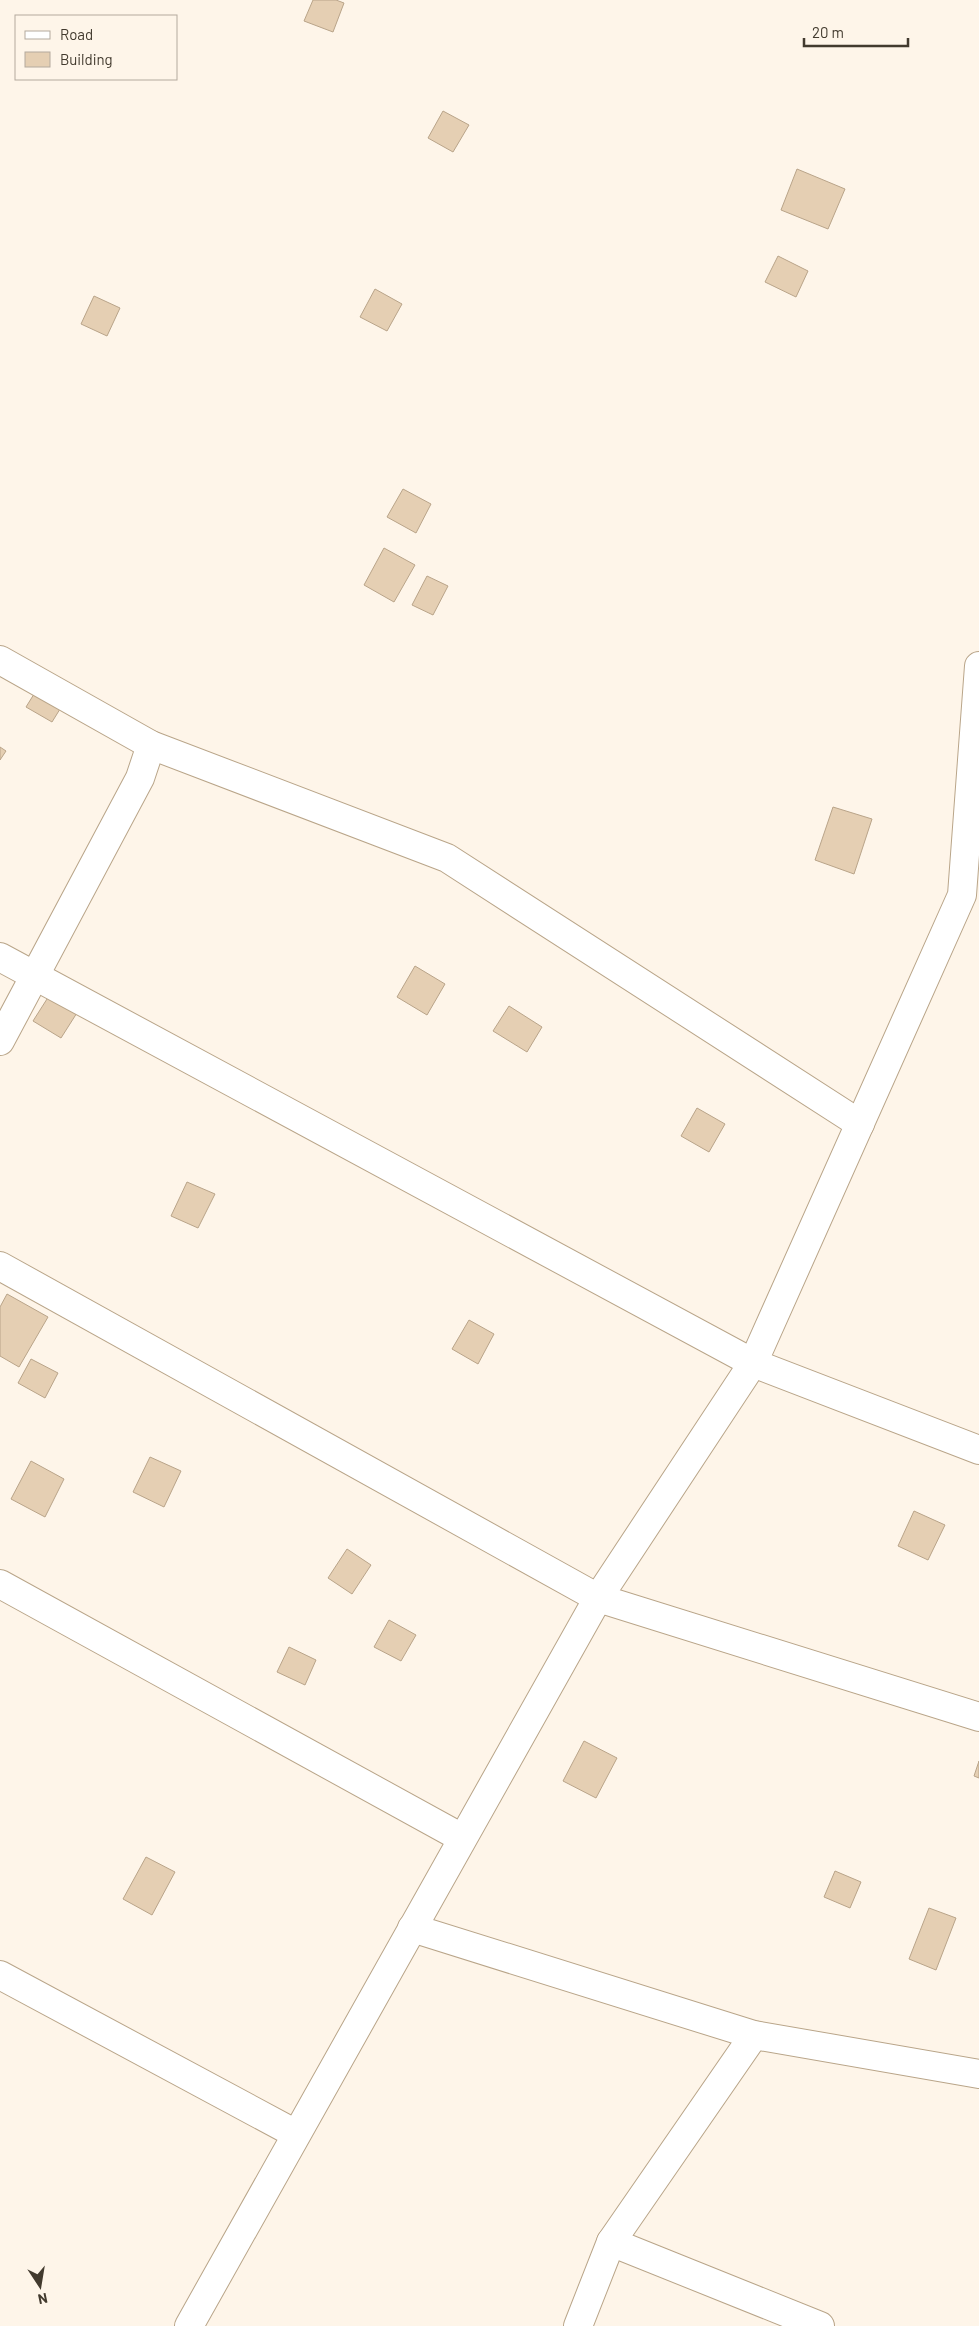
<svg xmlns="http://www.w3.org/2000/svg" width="979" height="2326" font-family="Barlow,sans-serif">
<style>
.building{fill:#e5cfb3;stroke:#b9a489}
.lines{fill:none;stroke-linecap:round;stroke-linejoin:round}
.minor-casing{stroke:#b9a589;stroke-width:30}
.minor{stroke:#fff;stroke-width:28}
</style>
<rect width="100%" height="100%" fill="#fef5e9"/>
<g class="building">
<path d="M313,0H336L344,3L333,32L304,21Z"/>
<path d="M443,111L469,125L453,152L428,138Z"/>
<path d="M797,169L845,189L828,229L781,210Z"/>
<path d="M778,256L808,271L796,297L765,282Z"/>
<path d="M375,289L402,304L387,331L360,317Z"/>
<path d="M94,296L120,308L107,336L81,324Z"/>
<path d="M403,489L431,504L416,533L387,517Z"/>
<path d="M384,548L415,565L394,602L364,585Z"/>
<path d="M427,576L448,586L433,615L412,605Z"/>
<path d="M39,686L65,701L52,722L26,707Z"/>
<path d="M0,747L6,751L0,760Z"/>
<path d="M833,807L872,819L854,874L815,860Z"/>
<path d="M415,966L445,984L427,1015L397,997Z"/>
<path d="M54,988L82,1005L61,1038L33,1021Z"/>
<path d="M509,1006L542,1027L527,1052L493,1031Z"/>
<path d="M697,1108L725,1124L709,1152L681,1136Z"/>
<path d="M187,1182L215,1194L198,1228L171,1216Z"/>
<path d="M7,1294L48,1317L19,1367L0,1356V1307Z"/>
<path d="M469,1320L494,1334L478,1364L452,1349Z"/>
<path d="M31,1359L58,1373L45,1398L18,1383Z"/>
<path d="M150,1457L181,1471L164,1507L133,1492Z"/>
<path d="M31,1461L64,1479L45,1517L11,1499Z"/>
<path d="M914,1511L945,1525L928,1560L898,1546Z"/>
<path d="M347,1549L371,1565L352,1594L328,1578Z"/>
<path d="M389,1620L416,1635L401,1661L374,1647Z"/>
<path d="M289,1647L316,1660L305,1685L277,1672Z"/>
<path d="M584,1741L617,1758L596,1798L563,1781Z"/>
<path d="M979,1761V1778L974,1776Z"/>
<path d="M146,1857L175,1872L152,1915L123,1899Z"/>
<path d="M835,1871L861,1882L850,1908L824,1897Z"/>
<path d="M929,1908L956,1918L936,1970L909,1959Z"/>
</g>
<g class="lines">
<defs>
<g id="minor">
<path d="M0,660L151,745L447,858L860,1124"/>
<path d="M0,957L753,1363L979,1450"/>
<path d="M0,1041L140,778L151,745"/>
<path d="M0,1266L598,1598L979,1717"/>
<path d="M0,1584L462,1838"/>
<path d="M412,1928L754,2035L979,2074"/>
<path d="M0,1975L296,2134"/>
<path d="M611,2242L820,2326"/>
<path d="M189,2326L598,1598L753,1363L962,895L979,666"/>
<path d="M578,2326L611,2242L754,2035"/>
</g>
</defs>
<use href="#minor" class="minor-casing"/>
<use href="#minor" class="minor"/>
</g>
<rect x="15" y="15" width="162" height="65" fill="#fef5e9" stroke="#b3aa9e"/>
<rect x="25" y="31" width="25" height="8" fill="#ffffff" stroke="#b3aa9e"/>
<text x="60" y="40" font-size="15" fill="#423a2e">Road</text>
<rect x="25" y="52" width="25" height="15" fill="#e5cfb3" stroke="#b3aa9e"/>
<text x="60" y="65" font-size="15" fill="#423a2e">Building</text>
<g transform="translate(40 2286) rotate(168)" stroke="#fef5e9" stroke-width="4" paint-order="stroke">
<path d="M0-4L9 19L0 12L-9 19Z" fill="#423a2e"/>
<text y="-8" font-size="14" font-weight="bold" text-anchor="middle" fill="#423a2e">N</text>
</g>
<path d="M804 38v8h104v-8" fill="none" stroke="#423a2e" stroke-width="2.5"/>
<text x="812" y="38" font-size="15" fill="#423a2e" stroke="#fef5e9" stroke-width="4" paint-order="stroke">20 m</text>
</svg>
